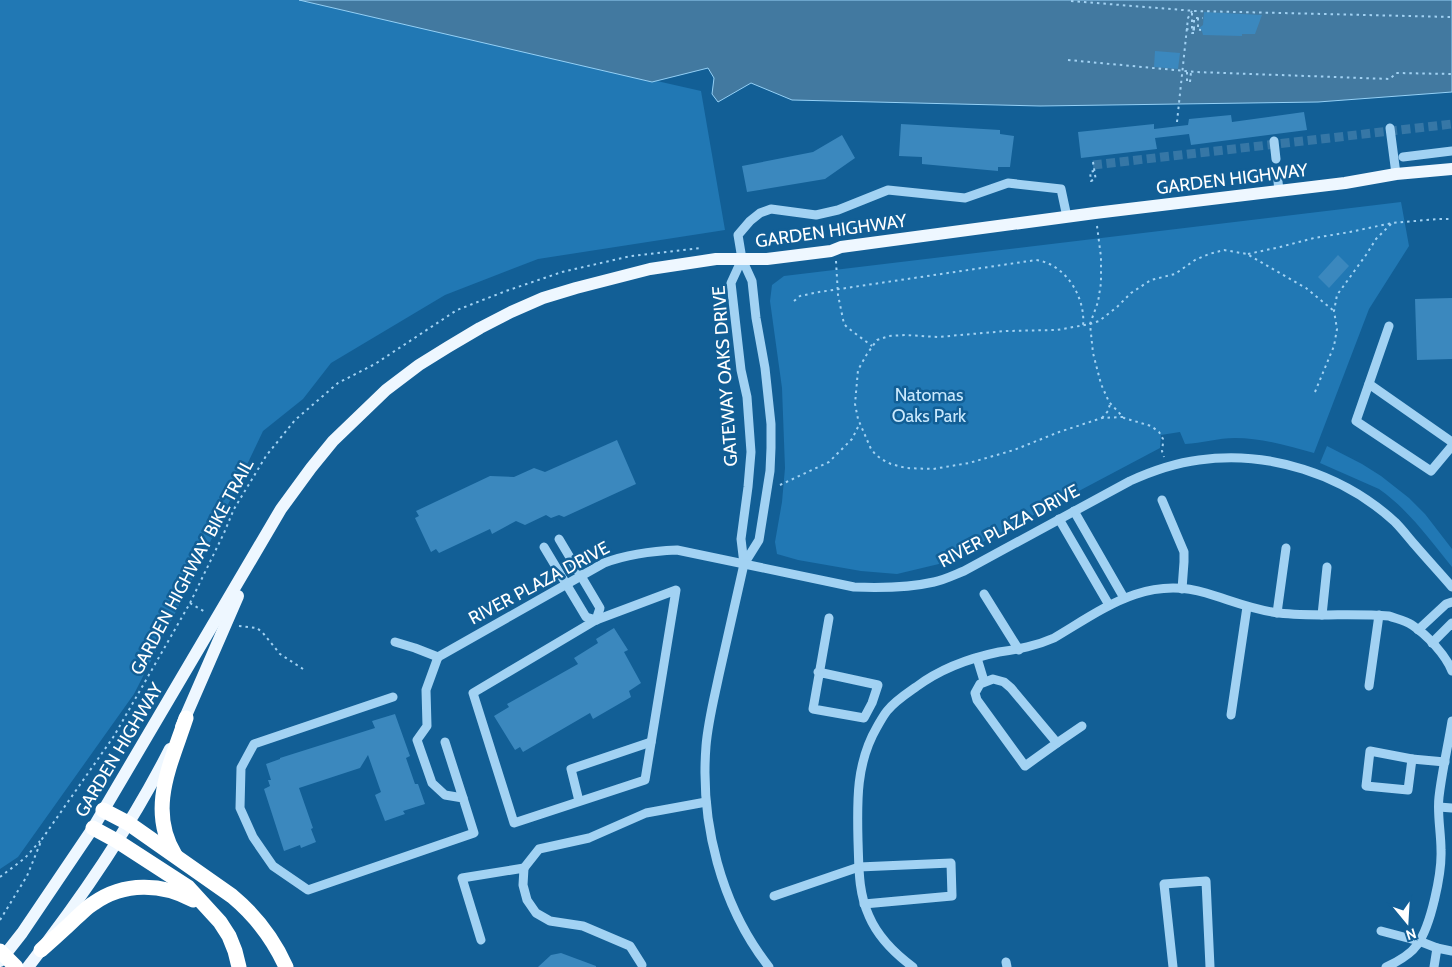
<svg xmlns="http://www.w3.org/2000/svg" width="1452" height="967" font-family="Cabin,sans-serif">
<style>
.green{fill:#2178b4}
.water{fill:#4279a0;stroke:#94d0f6}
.building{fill:#3b88be}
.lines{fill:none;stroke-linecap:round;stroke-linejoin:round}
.minor-tunnel{stroke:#3677a6;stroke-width:9;stroke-dasharray:9 4.5;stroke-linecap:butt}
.path{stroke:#a2d2f3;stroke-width:2;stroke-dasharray:2.5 4;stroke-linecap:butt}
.minor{stroke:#a2d2f3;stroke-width:9}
.major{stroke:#eef7ff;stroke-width:12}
.highway{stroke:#fff;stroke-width:15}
.labels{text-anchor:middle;stroke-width:5;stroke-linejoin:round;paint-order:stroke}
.street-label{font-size:18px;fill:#fff;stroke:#125f96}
.park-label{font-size:18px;fill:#cae9fd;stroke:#125f96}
</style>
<rect width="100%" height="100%" fill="#125f96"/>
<g class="green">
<path d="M0,0H299L701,91L725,230L538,259L445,295L331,363L303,399L263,431L192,580L134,694L18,857L0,869Z"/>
<path d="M1401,202L1409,246L1369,309L1314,453C1288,446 1262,438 1235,438C1218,438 1202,443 1185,444L1180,432L1161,435L1160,448L943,563L897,574L861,571L798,560L777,554L775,542L782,502L785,468L782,388L770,301L772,285L784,276Z"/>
<path d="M1327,446L1362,464L1381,476L1409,498L1425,514L1452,549V567C1430,540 1408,509 1379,489L1320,463Z"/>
</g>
<path class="water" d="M299,0H1452V92L1318,102L1040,106L792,100L751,83L718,102L712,94L714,78L708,68L652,82Z"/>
<g class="building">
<path d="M1204,12L1262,15L1255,34H1242V36L1203,35L1202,31L1199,28L1203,25Z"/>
<path d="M1155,51L1180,53L1178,69L1154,67Z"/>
<path d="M1304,112L1307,130L1191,145L1189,134L1155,138L1157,149L1081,158L1078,132L1154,124V129L1188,125L1189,119L1231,115L1232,122Z"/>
<path d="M901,124L1000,130V134L1014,136L1010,167H998V171L922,164V157L899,156Z"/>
<path d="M842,135L855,158L825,179L747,192L742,166L813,152Z"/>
<path d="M1338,255L1349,266L1329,288L1318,277Z"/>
<path d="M1452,298V359L1417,360L1415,299Z"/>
<path d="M617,440L636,484L564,517L559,515L551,518L546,515L525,525L516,521L492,534L490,529L439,553L436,549L431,552L415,518L419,516L416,511L490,476L514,477L534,468L545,472Z"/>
<path d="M614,628L628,650L624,652L641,683L629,691L631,697L593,719L590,713L523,752L520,747L515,750L494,716L509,707L507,704L578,664L574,658L598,643L596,639Z"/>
<path d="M395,714L410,756L406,758L415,784H418L425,804L403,811L405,814L385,821L375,795L381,792L368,755L360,768L299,788L313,828L311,829L316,842L301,848L300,845L284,851L264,789L270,786L268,780H271L266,764L280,759V758L375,728L372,721Z"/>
<path d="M561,953L596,966V967H538L551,955Z"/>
</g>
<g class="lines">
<path class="minor-tunnel" d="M1093,165L1452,124"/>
<g class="path">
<path d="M1071,1L1195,11L1452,17"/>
<path d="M1192,13V33H1194V18H1203"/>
<path d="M1198,18V30"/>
<path d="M1186,29L1201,30"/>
<path d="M1068,60L1196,72L1390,79L1396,73L1452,74"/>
<path d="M1187,72V82H1190L1191,72"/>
<path d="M1177,122L1188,18L1192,11"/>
<path d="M1093,162L1096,181"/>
<path d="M1093,180L1091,181L1090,172L1094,171"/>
<path d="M1097,226L1101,257V283L1098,302L1090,324L1093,353L1101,384L1109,402L1124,418L1151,426L1159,432L1163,439V443L1162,451L1164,457"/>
<path d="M1248,254L1280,247L1314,238L1350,232L1392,223L1438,219H1452"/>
<path d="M836,261L838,295L844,324L848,328L872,346"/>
<path d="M794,301L800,296L819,292L1036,260C1066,264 1086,298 1083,326"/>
<path d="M1315,392L1334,346L1337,329L1334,311L1337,295L1366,255L1376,239L1392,223"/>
<path d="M1123,417L1102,418L1059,432L1014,450L969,463L933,469L906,468L891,464L883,460L876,455L871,449L858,419L855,404L858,370L867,354L877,340L889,336L905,335L938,337L1006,331L1057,330L1090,324L1099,321L1117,307L1131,293L1151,280L1175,274L1195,260L1209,254L1224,250L1247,254L1306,288L1334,311"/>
<path d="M1102,418L1108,411L1110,404"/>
<path d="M780,485L829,462L852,439L859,425"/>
<path d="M190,603L205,612"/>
<path d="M239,626L257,628L263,633L280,654L303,669"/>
<path d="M0,877L25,858L40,841"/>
<path d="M0,920L27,876L42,839L114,736L190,603L224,533L234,509L266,456L295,420L338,383L375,364L457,310L506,291L562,272L631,256L700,248"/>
</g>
<g class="minor">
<path d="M1390,128L1396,174"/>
<path d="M1274,141L1276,159"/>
<path d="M1403,157L1452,151"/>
<path d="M1277,172L1279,191"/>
<path d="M742,259L731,283L741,370L747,397L751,452L748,487L741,539L744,564C736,601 727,638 719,675C714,699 708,722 706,746C700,823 721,906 769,967"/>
<path d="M1389,326L1356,421L1431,471L1452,446"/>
<path d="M1369,384L1452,442"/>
<path d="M1162,500L1184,552V562L1182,589"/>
<path d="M1074,511L1124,598"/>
<path d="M1059,519L1109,605"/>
<path d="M544,547L586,617L596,620L600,608L559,539"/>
<path d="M744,564L759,540L770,471L771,448V424L765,368L756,318L752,281L742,259L738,235L750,221L760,213L771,209L816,215L838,210L888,190L965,198L1008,183L1061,189L1067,217"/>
<path d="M676,590L645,780L514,823L473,693L596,620Z"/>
<path d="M984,594L1019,650"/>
<path d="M1277,613L1286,548"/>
<path d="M1322,615L1327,567"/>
<path d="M1418,630L1446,604L1452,602"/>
<path d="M395,642L415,648L438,657"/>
<path d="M1432,643L1452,623"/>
<path d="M438,657L604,563C628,554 651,551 677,550L854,587C881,588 908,588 934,582C944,580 954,575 964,571L1130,481C1152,471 1175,463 1199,460C1268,450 1343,474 1395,522C1402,529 1408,537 1415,545C1427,559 1440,573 1452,587"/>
<path d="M977,658L984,681"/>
<path d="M818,672L878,685L872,703L864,718L813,709L829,618"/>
<path d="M993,679L1004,682L1011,688L1057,743L1025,766L977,700L975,693L980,684Z"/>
<path d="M1369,686L1379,615"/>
<path d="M393,697L254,744L241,768L240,808L253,837L273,866L308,890L474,833L463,798L445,795L432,783L417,740L427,726L426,690L438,657"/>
<path d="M1231,715L1247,607"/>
<path d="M445,742L463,798"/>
<path d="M1057,743L1082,726"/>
<path d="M1370,751L1412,759L1408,790L1366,786Z"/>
<path d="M1412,759L1445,762"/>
<path d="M579,801L571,769L651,742"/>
<path d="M1439,807L1452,808"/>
<path d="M524,868L539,849L589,838L646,813L706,802"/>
<path d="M774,896L859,867L951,863L952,896L864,904"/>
<path d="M1381,931L1419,941L1437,948"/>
<path d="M481,940L462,878L524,868L523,885L527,900L536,913L550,921L583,926L630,946L642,965"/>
<path d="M1006,962L1007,967"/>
<path d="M913,967C894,953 878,937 869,916C858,892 859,867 858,841C857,801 856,763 877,727C880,722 883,716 887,711C895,701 906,694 916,687C940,669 970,658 999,652C1019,649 1036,646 1054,638C1103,609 1146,575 1206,593C1230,600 1253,610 1279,613C1315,617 1353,613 1389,616C1397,619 1405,620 1412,625C1427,635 1445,654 1452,671"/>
<path d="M1173,967L1164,884L1206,881L1210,967"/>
<path d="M1386,967C1397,962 1410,955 1417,945C1431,926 1442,873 1441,850C1441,832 1437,814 1439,797C1442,771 1448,746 1452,721"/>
<path d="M1434,967L1437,948L1452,951"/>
</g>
<g class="major">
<path d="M181,727L238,596"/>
<path d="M0,961L22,933L93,828L281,509L311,468L333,441L386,390L419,365L448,347L480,328L511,312L543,298L576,288L650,269L716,259H767L831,251L841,247L1095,213L1345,183L1396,174L1452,169"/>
<path d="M28,967C81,899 131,826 170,749"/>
</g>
<g class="highway">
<path d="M103,810L128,823L232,896C256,916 273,938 286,967"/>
<path d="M93,828L117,841L188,887L220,922L229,936L235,951L239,967"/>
<path d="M175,855C147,809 171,764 186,718"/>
<path d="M41,950C53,939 65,929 76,918C82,913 87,907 94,903C124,882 162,883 193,900"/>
<path d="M0,951L16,967"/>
</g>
</g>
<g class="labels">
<g class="street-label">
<text transform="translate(1232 179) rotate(-7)" y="6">GARDEN HIGHWAY</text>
<text transform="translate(831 231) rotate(-8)" y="6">GARDEN HIGHWAY</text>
<text transform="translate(725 376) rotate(-94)" y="6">GATEWAY OAKS DRIVE</text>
<text transform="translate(1009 526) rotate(-28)" y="6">RIVER PLAZA DRIVE</text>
<text transform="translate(192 567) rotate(-62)" y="6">GARDEN HIGHWAY BIKE TRAIL</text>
<text transform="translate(539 583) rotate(-28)" y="6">RIVER PLAZA DRIVE</text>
<text transform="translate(119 750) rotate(-59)" y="6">GARDEN HIGHWAY</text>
</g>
<g class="park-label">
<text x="929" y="401">Natomas<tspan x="929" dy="21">Oaks Park</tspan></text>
</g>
</g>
<g transform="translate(1407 922) rotate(162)" stroke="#125f96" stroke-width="4" paint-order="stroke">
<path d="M0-4L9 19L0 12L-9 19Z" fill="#ffffff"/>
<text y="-8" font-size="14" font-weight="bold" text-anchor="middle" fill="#ffffff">N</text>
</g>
</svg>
